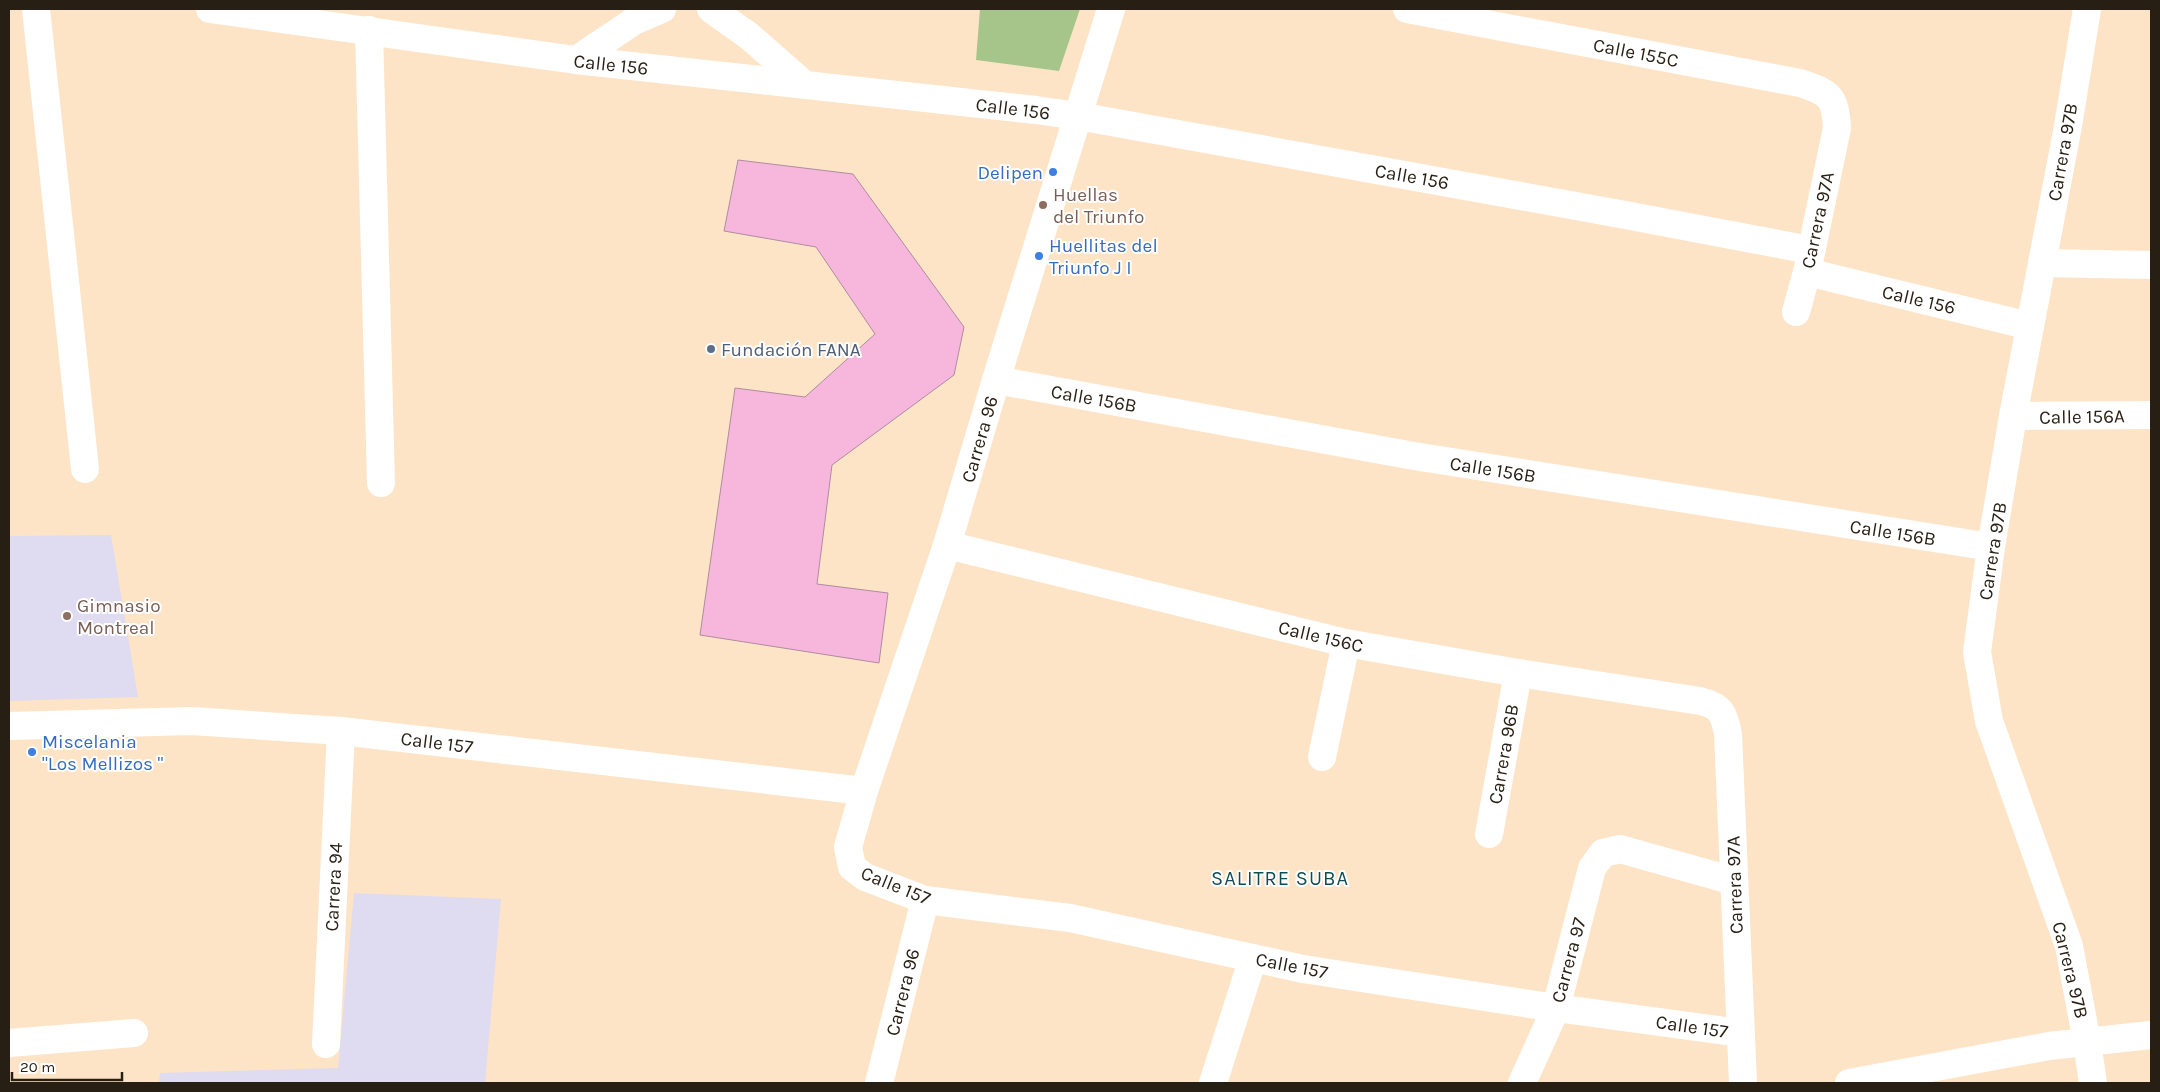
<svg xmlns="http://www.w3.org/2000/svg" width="2160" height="1092" font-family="Karla,sans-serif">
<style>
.education{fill:#dfdbf1}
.green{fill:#a6c58a}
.building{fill:#f7b6dc;stroke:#ae8ca0}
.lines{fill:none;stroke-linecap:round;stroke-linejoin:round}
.minor{stroke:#fff;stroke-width:28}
.shop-dot{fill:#3f7fe0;stroke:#fff;stroke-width:2}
.education-dot{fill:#8d6e63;stroke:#fff;stroke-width:2}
.service-dot{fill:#5c6f8a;stroke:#fff;stroke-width:2}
.labels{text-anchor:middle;stroke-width:4;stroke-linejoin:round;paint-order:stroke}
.street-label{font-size:19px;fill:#281f14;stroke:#fff}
.shop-label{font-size:19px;fill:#366cbe;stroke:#fff;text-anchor:start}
.education-label{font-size:19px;fill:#785e54;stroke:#fff;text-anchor:start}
.service-label{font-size:19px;fill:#4e5e75;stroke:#fff;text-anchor:start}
.neighbourhood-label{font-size:20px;letter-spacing:1px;fill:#0e4d51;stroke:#fff}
</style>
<rect width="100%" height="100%" fill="#fee4c6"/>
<g class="education">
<path d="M111,535L138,697L9,701V536Z"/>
<path d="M354,893L501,899L485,1083H159L160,1073L338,1068Z"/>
</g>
<path class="green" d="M980,9H1080L1059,71L976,60Z"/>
<path class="building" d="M738,160L853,174L964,327L954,375L832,465L817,584L888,593L879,663L700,635L735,388L805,397L875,334L816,247L724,231Z"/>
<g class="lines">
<g class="minor">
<path d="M36,9L85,469"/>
<path d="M210,9L576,60L1036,110L1078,116L1620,214L1810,250"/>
<path d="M711,9L749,36L805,85"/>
<path d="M1111,9L996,380L947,545L864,791L848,847L852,867L865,877L925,900L1070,918L1303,969L1556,1008L1740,1033"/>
<path d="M1407,9L1800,83C1830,93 1835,96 1837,128L1807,272L1796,312"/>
<path d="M2087,9L2068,126L2013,416L1991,547L1977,652L1989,721L2069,946L2087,1042L2093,1083"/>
<path d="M369,30L381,483"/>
<path d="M576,60L634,21L662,9"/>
<path d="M2042,263L2151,265"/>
<path d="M1807,272L2030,326"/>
<path d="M996,380L1414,456L1991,547"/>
<path d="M2013,416L2151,415"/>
<path d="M947,545L1346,643L1518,673L1700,701C1721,706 1724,713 1728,734L1743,1083"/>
<path d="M9,726L192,721L341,731L864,791"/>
<path d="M1322,757L1346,643"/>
<path d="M1489,834L1518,673"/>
<path d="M9,1043L134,1033"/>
<path d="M326,1044L341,731"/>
<path d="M879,1083L925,900"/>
<path d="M1213,1083L1253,958"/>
<path d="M1522,1083L1556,1008L1592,868L1603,853L1620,849L1734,881"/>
<path d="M1849,1083L2049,1046L2151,1035"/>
</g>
</g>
<g class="shop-dot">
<circle cx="1053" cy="172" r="5"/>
<circle cx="1039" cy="256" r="5"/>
<circle cx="32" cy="752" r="5"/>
</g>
<g class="education-dot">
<circle cx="1043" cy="205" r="5"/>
<circle cx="67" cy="616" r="5"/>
</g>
<circle class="service-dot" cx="711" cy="349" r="5"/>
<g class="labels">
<g class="street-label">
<text transform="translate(1636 52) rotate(11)" y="7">Calle 155C</text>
<text transform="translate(611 64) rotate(6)" y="7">Calle 156</text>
<text transform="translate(1013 108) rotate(7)" y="7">Calle 156</text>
<text transform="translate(2062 152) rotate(-80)" y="7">Carrera 97B</text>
<text transform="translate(1412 176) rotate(10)" y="7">Calle 156</text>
<text transform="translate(1817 220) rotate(-78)" y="7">Carrera 97A</text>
<text transform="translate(1919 299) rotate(13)" y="7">Calle 156</text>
<text transform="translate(1094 398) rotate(10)" y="7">Calle 156B</text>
<text transform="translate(2082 416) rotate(-1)" y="7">Calle 156A</text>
<text transform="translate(979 439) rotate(-74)" y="7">Carrera 96</text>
<text transform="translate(1493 469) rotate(9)" y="7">Calle 156B</text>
<text transform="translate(1893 532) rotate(9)" y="7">Calle 156B</text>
<text transform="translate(1992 551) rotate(-81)" y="7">Carrera 97B</text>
<text transform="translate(1321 636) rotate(13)" y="7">Calle 156C</text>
<text transform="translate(437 742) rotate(7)" y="7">Calle 157</text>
<text transform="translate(1503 754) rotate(-80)" y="7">Carrera 96B</text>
<text transform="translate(896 885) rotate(22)" y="7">Calle 157</text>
<text transform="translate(1734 885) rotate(-92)" y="7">Carrera 97A</text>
<text transform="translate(333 887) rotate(-87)" y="7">Carrera 94</text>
<text transform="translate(1568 960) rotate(-75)" y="7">Carrera 97</text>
<text transform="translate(1292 965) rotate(11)" y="7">Calle 157</text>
<text transform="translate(2071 970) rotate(76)" y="7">Carrera 97B</text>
<text transform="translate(902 992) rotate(-76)" y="7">Carrera 96</text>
<text transform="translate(1692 1026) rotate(8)" y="7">Calle 157</text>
</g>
<g class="shop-label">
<text x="1043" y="179" text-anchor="end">Delipen</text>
<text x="1049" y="252">Huellitas del<tspan x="1049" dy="22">Triunfo J I</tspan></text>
<text x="42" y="748">Miscelania<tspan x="42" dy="22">"Los Mellizos "</tspan></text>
</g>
<g class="education-label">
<text x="1053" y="201">Huellas<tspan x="1053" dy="22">del Triunfo</tspan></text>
<text x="77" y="612">Gimnasio<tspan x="77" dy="22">Montreal</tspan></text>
</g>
<g class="service-label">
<text x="721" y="356">Fundación FANA</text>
</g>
<g class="neighbourhood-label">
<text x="1280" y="885">SALITRE SUBA</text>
</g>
</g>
<rect width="2160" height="1092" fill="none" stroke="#281f14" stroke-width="20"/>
<path d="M12 1072v8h110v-8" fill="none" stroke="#281f14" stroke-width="2.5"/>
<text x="20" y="1072" font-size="15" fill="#281f14" stroke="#ffffff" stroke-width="4" paint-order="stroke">20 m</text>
</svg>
